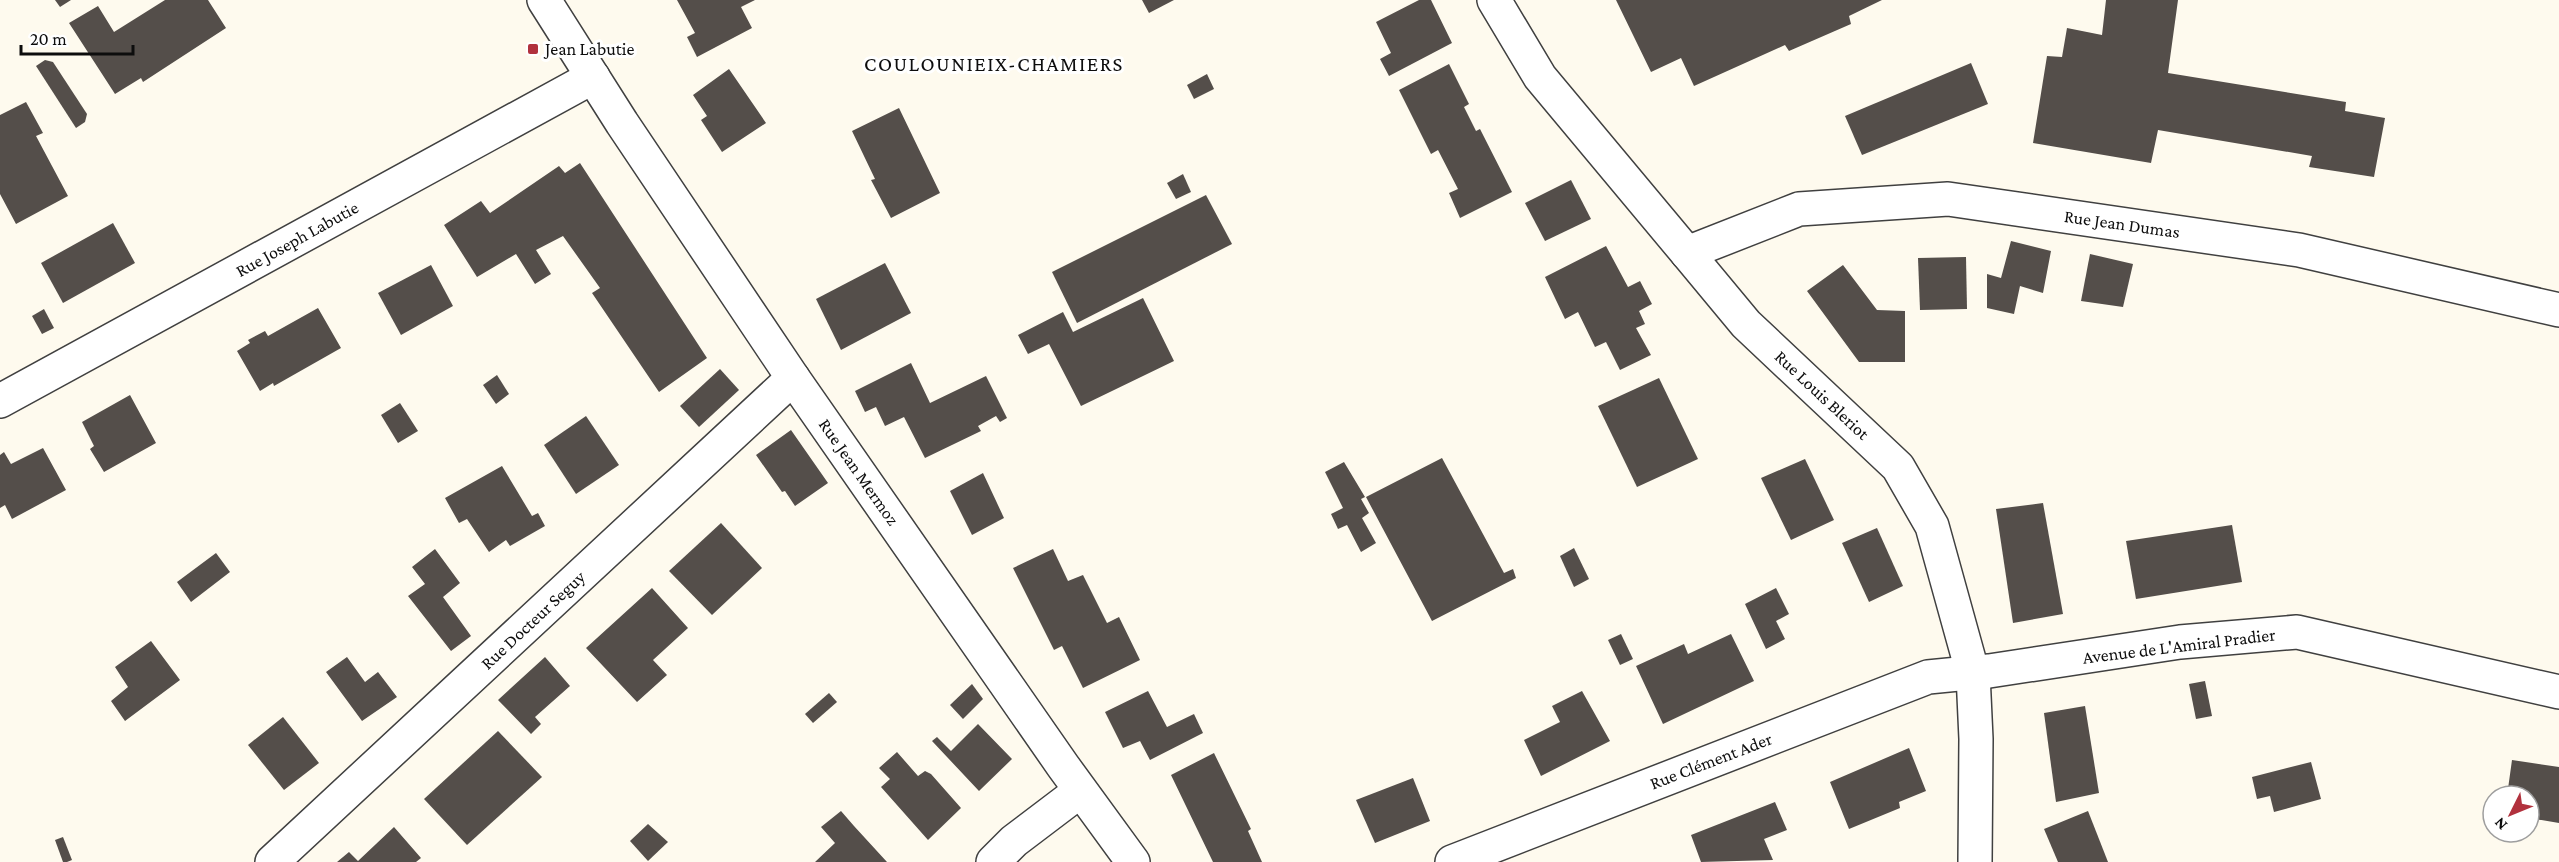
<svg xmlns="http://www.w3.org/2000/svg" width="2559" height="862" font-family="'Crimson Pro',serif">
<style>
.building{fill:#544e4a}
.lines{fill:none;stroke-linecap:round;stroke-linejoin:round}
.street-casing{stroke:#404040;stroke-width:36}
.street{stroke:#fff;stroke-width:33}
.poi-dot{fill:#b1313d;stroke:#fff;stroke-width:2}
.labels{text-anchor:middle;stroke-width:6;stroke-linejoin:round;paint-order:stroke}
.poi-label{font-size:18px;fill:#0d0d0d;stroke:#fff;text-anchor:start}
.street-label{font-size:18px;fill:#0d0d0d;stroke:#fff}
.quarter-label{font-size:21px;letter-spacing:1.5px;fill:#0d0d0d;stroke:#fff}
</style>
<rect width="100%" height="100%" fill="#fefaee"/>
<g class="building">
<path d="M55,0H71L60,7Z"/>
<path d="M165,0H208L226,28L143,82L141,78L115,94L69,23L98,6L114,32Z"/>
<path d="M677,0H755L741,7L752,28L697,57L687,37L695,33Z"/>
<path d="M1142,0H1174L1149,13Z"/>
<path d="M1419,0H1431L1452,43L1389,76L1380,59L1391,53L1376,22Z"/>
<path d="M1616,0H1882L1849,16L1851,24L1789,51L1785,45L1694,86L1681,58L1651,72Z"/>
<path d="M2106,0H2178L2168,73L2346,102L2345,111L2385,118L2374,177L2309,167L2312,156L2158,130L2151,163L2033,143L2047,56L2062,57L2067,28L2102,35Z"/>
<path d="M45,60L53,62L87,114L85,122L76,128L36,66Z"/>
<path d="M1971,63L1988,104L1862,155L1845,116Z"/>
<path d="M1449,64L1469,104L1464,107L1476,131L1480,129L1512,192L1460,218L1449,193L1458,189L1438,150L1431,154L1399,90Z"/>
<path d="M729,69L766,123L722,152L701,120L707,116L693,95Z"/>
<path d="M1207,74L1214,89L1194,99L1187,85Z"/>
<path d="M26,102L43,133L36,136L68,196L16,224L0,194V115Z"/>
<path d="M899,108L940,193L891,218L871,180L875,179L852,131Z"/>
<path d="M580,163L707,358L659,392L592,293L600,288L563,236L536,250L551,274L535,284L516,254L477,277L444,225L481,201L490,213L559,166L565,173Z"/>
<path d="M1183,174L1191,192L1176,199L1167,183Z"/>
<path d="M1571,180L1591,219L1545,241L1525,203Z"/>
<path d="M1206,195L1232,244L1077,323L1052,272Z"/>
<path d="M113,223L135,263L63,303L41,263Z"/>
<path d="M2011,241L2051,251L2043,293L2020,286L2014,314L1987,308V274L2001,278Z"/>
<path d="M1606,246L1628,287L1640,281L1652,304L1639,311L1645,324L1636,328L1651,355L1620,370L1606,342L1595,347L1578,312L1565,319L1545,277Z"/>
<path d="M2090,254L2133,264L2123,307L2081,301Z"/>
<path d="M1966,257L1967,309L1920,310L1918,258Z"/>
<path d="M885,263L911,313L841,350L816,299Z"/>
<path d="M431,265L453,306L401,335L378,293Z"/>
<path d="M1843,265L1877,310L1905,311V362H1859L1807,291Z"/>
<path d="M1143,298L1174,361L1081,406L1049,344L1028,354L1018,335L1063,312L1073,332Z"/>
<path d="M318,308L341,348L274,386L273,383L260,391L237,351L250,343L248,340L265,331L268,336Z"/>
<path d="M44,309L54,328L42,334L32,316Z"/>
<path d="M911,363L930,403L986,376L1007,418L1000,422L996,416L978,426L981,431L925,458L904,417L885,426L876,407L865,412L855,391Z"/>
<path d="M720,369L739,390L699,427L680,406Z"/>
<path d="M497,375L509,394L496,404L483,385Z"/>
<path d="M1659,378L1698,459L1637,487L1598,406Z"/>
<path d="M130,395L156,443L104,472L90,449L94,446L82,422Z"/>
<path d="M400,403L418,431L398,443L381,415Z"/>
<path d="M586,416L619,465L576,494L544,445Z"/>
<path d="M791,430L828,483L795,506L785,491L782,492L756,455Z"/>
<path d="M43,448L66,490L12,519L5,505L0,508V455L4,452L11,464Z"/>
<path d="M1442,458L1504,573L1513,569L1516,578L1432,621L1366,497Z"/>
<path d="M1805,459L1834,520L1791,540L1761,478Z"/>
<path d="M1344,462L1365,497L1361,499L1369,513L1362,518L1376,543L1361,552L1347,525L1338,529L1331,514L1343,508L1325,472Z"/>
<path d="M502,466L532,516L538,513L545,526L510,546L506,540L489,552L467,519L459,523L445,498Z"/>
<path d="M983,473L1004,518L972,535L950,491Z"/>
<path d="M2043,503L2063,614L2013,623L1996,509Z"/>
<path d="M721,523L762,568L712,615L669,571Z"/>
<path d="M2232,525L2242,582L2136,599L2126,541Z"/>
<path d="M1877,528L1903,586L1869,602L1842,543Z"/>
<path d="M1574,548L1589,579L1574,587L1560,556Z"/>
<path d="M435,549L460,583L443,597L471,636L451,651L408,596L425,584L412,567Z"/>
<path d="M1053,549L1068,581L1083,575L1107,623L1119,617L1140,660L1083,688L1062,646L1054,650L1013,568Z"/>
<path d="M216,553L230,572L191,602L177,582Z"/>
<path d="M652,588L688,628L653,660L667,675L637,702L586,648Z"/>
<path d="M1776,588L1789,614L1776,621L1785,639L1766,649L1745,604Z"/>
<path d="M1621,634L1633,659L1620,665L1608,640Z"/>
<path d="M1731,634L1754,681L1663,724L1636,666L1684,644L1688,654Z"/>
<path d="M151,641L180,680L125,721L111,701L128,687L115,667Z"/>
<path d="M347,657L365,682L378,672L397,697L362,721L326,672Z"/>
<path d="M545,657L570,686L535,717L541,724L531,734L498,700Z"/>
<path d="M2205,681L2212,716L2196,719L2189,684Z"/>
<path d="M972,684L983,699L963,719L950,705Z"/>
<path d="M1148,691L1167,727L1194,714L1203,733L1150,760L1140,741L1123,748L1105,712Z"/>
<path d="M1582,691L1610,741L1541,776L1524,740L1560,722L1552,706Z"/>
<path d="M829,693L837,702L813,723L805,714Z"/>
<path d="M2085,706L2099,793L2056,802L2044,713Z"/>
<path d="M283,717L319,763L284,790L248,745Z"/>
<path d="M978,724L1012,759L979,791L932,741L937,737L951,751Z"/>
<path d="M498,731L542,777L467,845L424,799Z"/>
<path d="M1909,748L1926,791L1899,802L1900,808L1849,829L1830,782Z"/>
<path d="M897,752L918,776L925,771L931,774L961,808L928,840L881,787L890,779L879,768Z"/>
<path d="M1214,753L1251,829L1248,831L1262,862H1213L1171,775Z"/>
<path d="M2512,760L2559,767V823L2529,818V796H2507Z"/>
<path d="M2311,762L2321,799L2274,812L2270,796L2257,799L2252,777Z"/>
<path d="M1413,778L1430,821L1375,843L1356,800Z"/>
<path d="M1775,802L1787,830L1764,839L1773,860L1701,862L1691,835Z"/>
<path d="M841,811L854,826L887,862H815L835,843L821,827Z"/>
<path d="M2088,811L2108,862H2058L2044,829Z"/>
<path d="M648,824L668,842L648,861L630,841Z"/>
<path d="M394,827L421,858L416,862H337L349,852L358,861Z"/>
<path d="M63,837L72,860L67,862H63L55,840Z"/>
</g>
<g class="lines">
<defs>
<g id="street">
<path d="M544,0L622,123L793,378L1063,766L1133,862"/>
<path d="M1494,0L1540,77L1687,253L1746,324L1898,467L1932,526L1973,674L1976,739L1975,862"/>
<path d="M1687,253L1799,209L1948,199L2299,250L2559,310"/>
<path d="M0,401L593,77"/>
<path d="M272,862L793,378"/>
<path d="M993,862L1014,841L1080,791"/>
<path d="M1452,862L1928,677L1989,671L2180,642L2297,632L2559,692"/>
</g>
</defs>
<use href="#street" class="street-casing"/>
<use href="#street" class="street"/>
</g>
<rect class="poi-dot" x="527" y="43" width="12" height="12" rx="3"/>
<g class="labels">
<g class="poi-label">
<text x="545" y="55">Jean Labutie</text>
</g>
<g class="street-label">
<text transform="translate(2122 224) rotate(8)" y="6">Rue Jean Dumas</text>
<text transform="translate(297 239) rotate(-29)" y="6">Rue Joseph Labutie</text>
<text transform="translate(1822 395) rotate(43)" y="6">Rue Louis Bleriot</text>
<text transform="translate(859 472) rotate(55)" y="6">Rue Jean Mermoz</text>
<text transform="translate(533 620) rotate(-43)" y="6">Rue Docteur Seguy</text>
<text transform="translate(2179 646) rotate(-7)" y="6">Avenue de L'Amiral Pradier</text>
<text transform="translate(1711 761) rotate(-21)" y="6">Rue Clément Ader</text>
</g>
<g class="quarter-label">
<text x="994" y="71">COULOUNIEIX-CHAMIERS</text>
</g>
</g>
<g transform="translate(2511 814) rotate(227)"><circle r="28" fill="#ffffff" stroke="#9e9e9e" stroke-width="1.5"/>
<path d="M0-4.5L10 22L0 15L-10 22Z" fill="#b1313d"/>
<text y="-9" font-size="16" font-weight="bold" text-anchor="middle" fill="#0d0d0d">N</text>
</g>
<path d="M21 45v9h112v-9" fill="none" stroke="#0d0d0d" stroke-width="3"/>
<text x="30" y="45" font-size="18" fill="#0d0d0d" stroke="#ffffff" stroke-width="4.5" paint-order="stroke">20 m</text>
</svg>
